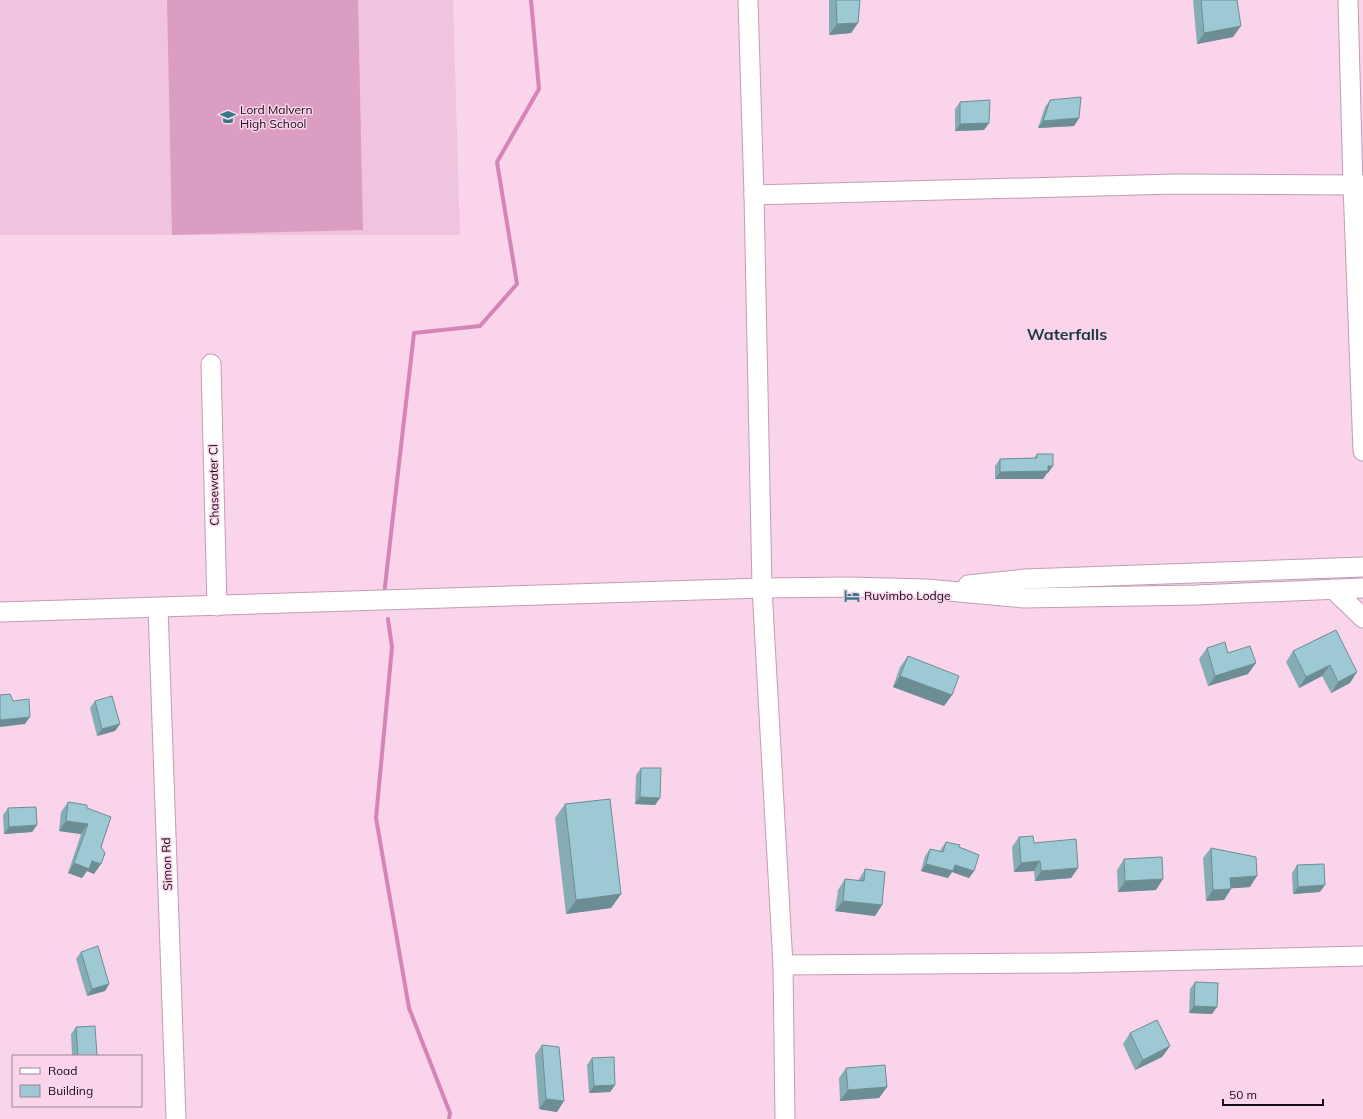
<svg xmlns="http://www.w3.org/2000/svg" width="1363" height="1119" font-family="Mulish,sans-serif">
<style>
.built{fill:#f0c4de}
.garden{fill:#db9dc2}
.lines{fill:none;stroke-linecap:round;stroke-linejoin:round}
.stream{stroke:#d484b6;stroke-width:4}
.minor-casing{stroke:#c19eb3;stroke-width:21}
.minor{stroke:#fff;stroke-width:19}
.wall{fill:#86adb6}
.shaded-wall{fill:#6d8d94}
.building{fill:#9cc9d4;stroke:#6d8d94}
.labels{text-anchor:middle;stroke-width:3;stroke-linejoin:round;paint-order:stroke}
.poi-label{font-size:12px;fill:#180c14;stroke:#f9d4ea;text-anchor:start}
.street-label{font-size:12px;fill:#180c14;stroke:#f9d4ea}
.district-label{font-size:16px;font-weight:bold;fill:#183840;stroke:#f9d4ea}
</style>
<rect width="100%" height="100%" fill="#f9d4ea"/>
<path class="built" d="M0,0H453L460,235H0Z"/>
<path class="garden" d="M167,0H358L363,230L172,235Z"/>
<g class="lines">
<g class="stream">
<path d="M384,595L414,333L480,326L517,284L497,162L539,89L531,0"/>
<path d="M388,619L392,647L376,818L409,1008L450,1113L449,1119"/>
</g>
<defs>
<g id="minor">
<path d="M748,0L754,195L762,588L783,965L785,1119"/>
<path d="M1348,0L1353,185L1363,451"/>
<path d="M754,195L1175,184L1363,185"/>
<path d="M211,364L217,606"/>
<path d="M968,585L1025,579L1363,567"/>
<path d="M1333,589L1363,618"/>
<path d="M158,608L176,1119"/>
<path d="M0,612L762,588L848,587L927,589L1024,598L1196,595L1363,588"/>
<path d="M783,965L1069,963L1363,956"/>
</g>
</defs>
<use href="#minor" class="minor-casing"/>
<use href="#minor" class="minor"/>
</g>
<g class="wall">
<path d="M829,0H860L858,23L851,33L829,35Z"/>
<path d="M1193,0H1237L1233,37L1197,44Z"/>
<path d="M1050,100L1079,118L1074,126L1038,128L1045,107Z"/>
<path d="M960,102L989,123L984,130L955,131V109Z"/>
<path d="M1037,454L1048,473H1047L1043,479H995V466L1000,459L1034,458Z"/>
<path d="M1336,630L1350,683L1331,693L1322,676L1299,688L1286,662L1293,651Z"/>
<path d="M1207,648L1228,653L1248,674L1208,686L1199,659Z"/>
<path d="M908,656L952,695L944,706L893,687L900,667Z"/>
<path d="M95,701L120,724L115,731L97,736L90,708Z"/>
<path d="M641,768L660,798L655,805L635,804L636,775Z"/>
<path d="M68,802L87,808L94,874L87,871L82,878L68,873L81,834L59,831L61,812Z"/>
<path d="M565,804L621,894L611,908L566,914L555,818Z"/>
<path d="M8,808L37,825L32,832L4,834L3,815Z"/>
<path d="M1019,837L1034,843L1078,868L1071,878L1035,881L1034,871L1014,872L1012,847Z"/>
<path d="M946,842L959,847L974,871L969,878L952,872L948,878L921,871L925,856L930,849L940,851L941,849Z"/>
<path d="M1211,848L1250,887L1231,888V889L1224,900L1206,901L1203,858Z"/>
<path d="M1124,859L1156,890L1118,892L1117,870Z"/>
<path d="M1297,865L1320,892L1293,894L1292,873Z"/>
<path d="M865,869L882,905L875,916L835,911L838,890L845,879L858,881Z"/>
<path d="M81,952L109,984L105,991L87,996L76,959Z"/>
<path d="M1195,982L1212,1014L1189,1013L1190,989Z"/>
<path d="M76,1027L97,1056H72L71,1034Z"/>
<path d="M1130,1033L1170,1046L1162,1057L1135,1070L1123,1044Z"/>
<path d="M542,1045L557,1112L539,1109L535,1055Z"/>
<path d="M592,1058L615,1085L610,1092L589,1093L587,1065Z"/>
<path d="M846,1068L887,1087L879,1098L840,1101L839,1078Z"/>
</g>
<g class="shaded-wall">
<path d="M858,23L851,33L829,35L837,24Z"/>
<path d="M1241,26L1233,37L1197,44L1204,33Z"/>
<path d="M1079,118L1074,126L1038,128L1043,121Z"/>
<path d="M989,123L984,130L955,131L960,124Z"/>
<path d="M1048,466H1053L1048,473H1047L1043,479H995L1000,472Z"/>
<path d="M1256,663L1248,674L1208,686L1215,676Z"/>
<path d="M1330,665L1322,676L1299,688L1306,677Z"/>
<path d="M1357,672L1350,683L1331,693L1338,682Z"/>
<path d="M900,676L952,695L944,706L893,687Z"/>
<path d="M30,717L25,724L0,727V720Z"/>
<path d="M120,724L115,731L97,736L102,729Z"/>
<path d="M640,797L660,798L655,805L635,804Z"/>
<path d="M66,821L88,824L81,834L59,831Z"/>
<path d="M37,825L32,832L4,834L9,827Z"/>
<path d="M92,861L101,864L94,874L87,871L82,878L68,873L74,863Z"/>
<path d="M1040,861L1034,871L1014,872L1021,863Z"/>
<path d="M926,864L955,865L974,871L969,878L952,872L948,878L921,871Z"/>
<path d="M1078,868L1071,878L1035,881L1041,871Z"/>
<path d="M1257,876L1250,887L1223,889L1230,878Z"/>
<path d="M1163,879L1156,890L1118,892L1125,881Z"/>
<path d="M1325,885L1320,892L1293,894L1298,887Z"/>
<path d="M1231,889L1224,900L1206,901L1213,890Z"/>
<path d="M621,894L611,908L566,914L576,900Z"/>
<path d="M843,901L882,905L875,916L835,911Z"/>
<path d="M109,984L105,991L87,996L92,989Z"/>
<path d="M1194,1006L1217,1007L1212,1014L1189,1013Z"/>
<path d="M1170,1046L1162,1057L1135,1070L1143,1060Z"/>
<path d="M615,1085L610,1092L589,1093L594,1086Z"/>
<path d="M887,1087L879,1098L840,1101L848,1090Z"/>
<path d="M546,1099L564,1101L557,1112L539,1109Z"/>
</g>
<g class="building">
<path d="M836,0H860L858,23L837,24Z"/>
<path d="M1201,0H1237L1241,26L1204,33Z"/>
<path d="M1081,97L1079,118L1043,121L1050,100Z"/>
<path d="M990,100L989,123L960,124V102Z"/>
<path d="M1037,454H1053V466H1048V471L1000,472V459L1037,458Z"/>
<path d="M1336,630L1357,672L1338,682L1330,665L1306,677L1293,651Z"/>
<path d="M1225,642L1228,653L1250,646L1256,663L1215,676L1207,648Z"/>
<path d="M908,656L959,676L952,695L900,676Z"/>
<path d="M10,694L13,701L29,699L30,717L0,720V695Z"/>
<path d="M112,696L120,724L102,729L95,701Z"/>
<path d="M641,768H661L660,798L640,797Z"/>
<path d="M610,799L621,894L576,900L565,804Z"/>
<path d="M68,802L87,805V808L111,817L101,847L105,853L101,864L92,861L89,869L74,863L88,824L66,821Z"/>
<path d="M36,807L37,825L9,827L8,808Z"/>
<path d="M1033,836L1034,843L1076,839L1078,868L1041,871L1040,861L1021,863L1019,837Z"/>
<path d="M946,842L960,845L959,847L979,855L974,871L955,865L953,871L926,864L930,849L943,852Z"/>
<path d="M1211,848L1256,857L1257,876L1230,878L1231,889L1213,890Z"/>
<path d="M1162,857L1163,879L1125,881L1124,859Z"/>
<path d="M1324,864L1325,885L1298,887L1297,865Z"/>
<path d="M865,869L885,872L882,905L843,901L845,879L864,881Z"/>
<path d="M98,946L109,984L92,989L81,952Z"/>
<path d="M1195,982L1218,983L1217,1007L1194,1006Z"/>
<path d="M1157,1020L1170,1046L1143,1060L1130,1033Z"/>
<path d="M95,1026L97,1056H78L76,1027Z"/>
<path d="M542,1045L559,1047L564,1101L546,1099Z"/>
<path d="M614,1057L615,1085L594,1086L592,1058Z"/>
<path d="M885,1065L887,1087L848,1090L846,1068Z"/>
</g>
<defs>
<symbol id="school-bare" viewBox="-9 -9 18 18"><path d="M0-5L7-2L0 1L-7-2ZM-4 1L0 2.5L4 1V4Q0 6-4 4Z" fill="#357989" stroke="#f9d4ea" stroke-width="2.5" paint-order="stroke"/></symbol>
<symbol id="hotel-bare" viewBox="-9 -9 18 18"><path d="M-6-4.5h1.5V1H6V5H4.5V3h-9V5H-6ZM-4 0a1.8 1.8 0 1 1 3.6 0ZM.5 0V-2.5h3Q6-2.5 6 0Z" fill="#357989" stroke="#f9d4ea" stroke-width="2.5" paint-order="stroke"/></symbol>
</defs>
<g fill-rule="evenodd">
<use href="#school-bare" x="217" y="106" width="22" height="22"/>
<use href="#hotel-bare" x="841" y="585" width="22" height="22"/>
</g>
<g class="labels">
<g class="poi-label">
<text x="240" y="114">Lord Malvern<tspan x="240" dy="14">High School</tspan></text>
<text x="864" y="600">Ruvimbo Lodge</text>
</g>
<g class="street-label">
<text transform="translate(214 485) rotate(-91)" y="4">Chasewater Cl</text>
<text transform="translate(167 864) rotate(-92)" y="4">Simon Rd</text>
</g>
<g class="district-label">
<text x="1067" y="340">Waterfalls</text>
</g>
</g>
<rect x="12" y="1055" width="130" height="52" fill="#f9d4ea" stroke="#9f8494"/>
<rect x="20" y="1068" width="20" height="6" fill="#ffffff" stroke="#9f8494"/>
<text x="48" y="1075" font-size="12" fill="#180c14">Road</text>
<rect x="20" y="1085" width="20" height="12" fill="#9cc9d4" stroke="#9f8494"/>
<text x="48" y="1095" font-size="12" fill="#180c14">Building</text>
<path d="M1223 1099v6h100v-6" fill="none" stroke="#180c14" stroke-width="2"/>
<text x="1229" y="1099" font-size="12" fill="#180c14" stroke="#f9d4ea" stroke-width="3" paint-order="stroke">50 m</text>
</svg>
